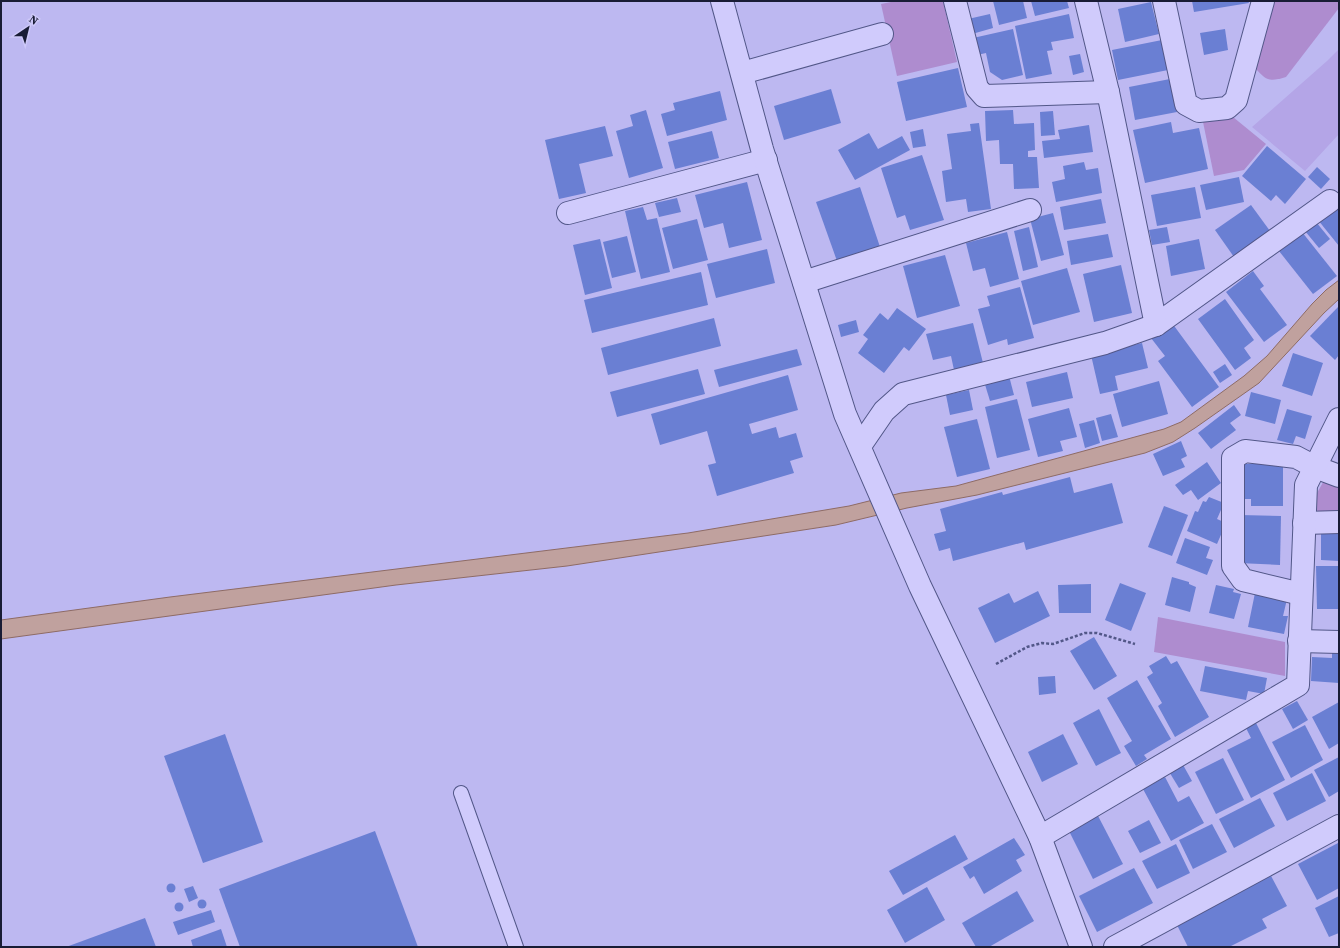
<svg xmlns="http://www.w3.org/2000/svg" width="1340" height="948" font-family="'Source Serif 4',serif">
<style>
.farmland{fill:#b4a5e7}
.green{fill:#ae8ccf}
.water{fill:#c0a19e;stroke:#8e6b65}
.building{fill:#6a7fd3}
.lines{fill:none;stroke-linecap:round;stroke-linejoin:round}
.service-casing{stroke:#525788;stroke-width:16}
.minor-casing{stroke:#525788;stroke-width:24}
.tertiary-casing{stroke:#525788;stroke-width:24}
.path{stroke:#525788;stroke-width:2.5;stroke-dasharray:3 2;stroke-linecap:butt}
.service{stroke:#d0cbfc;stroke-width:14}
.minor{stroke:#d0cbfc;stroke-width:22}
.tertiary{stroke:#d0cbfc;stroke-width:22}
</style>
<rect width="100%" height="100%" fill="#bdb8f1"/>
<path class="farmland" d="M1339,49V134L1305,171L1252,127L1327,61Z"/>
<g class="green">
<path d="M896,1H943L957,62L897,76L881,4Z"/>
<path d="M1273,1H1339V8L1286,77C1269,82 1267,81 1255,68Z"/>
<path d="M1202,117H1233L1266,144L1244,170L1214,176Z"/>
<path d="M1326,477L1339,482V516H1322L1316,509L1317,493Z"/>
<path d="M1158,617L1285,642V676L1154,652Z"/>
</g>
<path class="water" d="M1339,280V299L1324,313L1259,383L1195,428L1173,442L1145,453L977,495L907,508L836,525L567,566L396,585L1,639V620L170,597L688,533L849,506L901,493L956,486L1164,429L1181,422L1244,376L1267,356L1312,304L1326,290Z"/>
<g class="building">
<path d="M993,1H1023L1027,18L999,25Z"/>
<path d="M1031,1H1067L1069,8L1035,16Z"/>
<path d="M1192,1H1248L1249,3L1194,12Z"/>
<path d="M1151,2L1159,34L1125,42L1118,9Z"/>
<path d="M990,14L993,28L972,34L968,19Z"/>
<path d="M1069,14L1074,38L1051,42L1053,50L1047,51L1052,74L1026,79L1015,26Z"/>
<path d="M1013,29L1023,75L1002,80L990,72L986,53L977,55L973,38Z"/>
<path d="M1225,29L1228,50L1204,55L1200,33Z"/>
<path d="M1162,40L1168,70L1118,80L1112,50Z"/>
<path d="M1080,54L1084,72L1073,75L1069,56Z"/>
<path d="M958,68L967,107L906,121L897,82Z"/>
<path d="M1170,79L1177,112L1135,120L1129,87Z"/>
<path d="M831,89L841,123L784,140L774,106Z"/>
<path d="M720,91L727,120L667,136L661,114L675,110L673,103Z"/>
<path d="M646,110L663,168L629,178L616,131L633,126L630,115Z"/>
<path d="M1013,110L1014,124L1034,123L1035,150L1028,151V157H1037L1039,188L1014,189L1013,164H1000L999,140L986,141L985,111Z"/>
<path d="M1053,111L1055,135L1041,136L1040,112Z"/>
<path d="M1171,122L1173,133L1199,128L1208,169L1145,183L1133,130Z"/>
<path d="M979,123L991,209L968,212L966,199L946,202L942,171L952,169L947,134L971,131L970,124Z"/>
<path d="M1089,125L1093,152L1044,158L1042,141L1060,139L1058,130Z"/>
<path d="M605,126L613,156L579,164L586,193L559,199L545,140Z"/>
<path d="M923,129L926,146L913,148L910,132Z"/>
<path d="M712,131L719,158L675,169L668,142Z"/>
<path d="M869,133L878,149L902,136L910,150L855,180L838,150Z"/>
<path d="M1267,146L1306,179L1285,204L1276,195L1271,201L1242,176Z"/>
<path d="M922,155L944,220L910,230L905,215L897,218L881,168Z"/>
<path d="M1084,162L1086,170L1098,168L1102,193L1056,202L1052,182L1065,179L1063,166Z"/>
<path d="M1317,167L1330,179L1321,189L1308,177Z"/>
<path d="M1239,177L1244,202L1206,210L1200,185Z"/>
<path d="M747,182L762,240L729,248L723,223L704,228L695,195Z"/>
<path d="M860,187L880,247L837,261L816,202Z"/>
<path d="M1195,187L1201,218L1157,226L1151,195Z"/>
<path d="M677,198L681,212L659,217L655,203Z"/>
<path d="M1101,199L1106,223L1064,230L1060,207Z"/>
<path d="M1339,204V246L1318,220Z"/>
<path d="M1251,205L1270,231L1234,257L1215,230Z"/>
<path d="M643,207L647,220L657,218L670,272L641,279L625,211Z"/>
<path d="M1053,213L1064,255L1041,261L1030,219Z"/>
<path d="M697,219L708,260L673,269L662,228Z"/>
<path d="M1316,222L1330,239L1319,248L1305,231Z"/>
<path d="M1029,227L1038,267L1023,271L1014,231Z"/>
<path d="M1167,227L1170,242L1152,245L1149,230Z"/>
<path d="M1007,232L1019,279L990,287L985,268L973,271L966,243Z"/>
<path d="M1302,232L1337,276L1313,294L1279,251Z"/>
<path d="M1108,234L1113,257L1071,265L1067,241Z"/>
<path d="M627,236L636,272L612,278L603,242Z"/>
<path d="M600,239L612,288L585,295L573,245Z"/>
<path d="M1199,239L1205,269L1171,276L1166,246Z"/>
<path d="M767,249L775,283L716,298L707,264Z"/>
<path d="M945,255L960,306L917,318L903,266Z"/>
<path d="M1121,265L1132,313L1094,322L1083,274Z"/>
<path d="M1067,268L1080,312L1033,325L1021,281Z"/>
<path d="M1253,271L1264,286L1260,289L1287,325L1264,342L1226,292Z"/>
<path d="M701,272L708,305L592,333L584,300Z"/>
<path d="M1020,287L1034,338L1008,345L1007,339L988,345L978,309L990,306L987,296Z"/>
<path d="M1225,299L1254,340L1244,348L1251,358L1235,370L1198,319Z"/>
<path d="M1339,306V355L1335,360L1310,336Z"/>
<path d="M897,308L926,329L909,351L904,347L884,373L858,353L868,339L863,335L880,313L888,320Z"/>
<path d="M714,318L721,346L608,375L601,348Z"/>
<path d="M856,320L859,332L841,337L838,325Z"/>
<path d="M973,323L983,363L954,370L951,356L933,360L926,334Z"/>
<path d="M1172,323L1219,387L1192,407L1158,361L1165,356L1151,338Z"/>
<path d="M1142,343L1148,368L1115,376L1118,390L1100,394L1091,355Z"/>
<path d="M797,349L802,365L719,387L714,370Z"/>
<path d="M1293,353L1323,363L1312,396L1282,386Z"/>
<path d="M1225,364L1232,375L1220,383L1213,372Z"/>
<path d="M698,369L705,394L617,417L610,392Z"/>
<path d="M1008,372L1014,395L990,401L983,378Z"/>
<path d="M1067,372L1073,398L1032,407L1026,382Z"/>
<path d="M788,375L798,410L749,424L752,434L776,427L779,438L796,433L803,457L790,461L794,473L717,496L708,465L716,463L707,431L660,445L651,414Z"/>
<path d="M1159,381L1168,414L1122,427L1113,394Z"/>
<path d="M969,390L973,410L950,415L946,395Z"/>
<path d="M1251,392L1281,400L1275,424L1245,416Z"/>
<path d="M1017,399L1030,450L997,458L985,407Z"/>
<path d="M1234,405L1241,415L1230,423L1236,430L1211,449L1198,433Z"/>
<path d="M1069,408L1077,437L1060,441L1063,451L1038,457L1028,419Z"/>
<path d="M1287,409L1312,416L1305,439L1296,436L1293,444L1277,440Z"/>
<path d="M1111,414L1118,437L1102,441L1096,418Z"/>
<path d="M977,419L990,469L957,477L944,427Z"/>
<path d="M1094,420L1100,443L1085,448L1079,424Z"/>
<path d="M1181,441L1187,456L1181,459L1185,467L1163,476L1153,454Z"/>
<path d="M1207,462L1221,483L1198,500L1191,490L1183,495L1175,485Z"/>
<path d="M1243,464H1283V506H1251V499H1243Z"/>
<path d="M1070,477L1074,493L1112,483L1123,523L1026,550L1024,542L953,561L950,548L939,551L934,534L946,531L940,509L1002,492L1003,495Z"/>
<path d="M1209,497L1224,503L1217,519L1226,523L1217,544L1187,531L1195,511L1198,512L1203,501L1206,502Z"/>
<path d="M1164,506L1188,515L1172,556L1148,547Z"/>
<path d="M1240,515L1281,516L1280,565L1238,563Z"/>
<path d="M1321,533H1339V561L1321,560Z"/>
<path d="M1185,538L1210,547L1206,558L1213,560L1207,575L1176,563Z"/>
<path d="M1316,566H1339V609H1317Z"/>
<path d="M1172,577L1189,582V584L1196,587L1190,612L1165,605Z"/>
<path d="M1120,583L1146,593L1131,631L1105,620Z"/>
<path d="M1091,584V613H1059L1058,585Z"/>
<path d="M1216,585L1234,589L1233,592L1241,594L1234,619L1209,613Z"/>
<path d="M1038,591L1050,616L995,643L978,608L1009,593L1014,603Z"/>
<path d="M1255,593L1288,595L1283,616H1288L1284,634L1248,627Z"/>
<path d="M1094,637L1117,676L1094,690L1070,651Z"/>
<path d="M1332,651L1339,652V683L1311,681L1312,657L1332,658Z"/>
<path d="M1166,656L1171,664L1177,661L1209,717L1175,737L1158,706L1162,703L1147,677L1153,673L1149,666Z"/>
<path d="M1205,666L1267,678L1264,694L1248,691L1246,700L1200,691Z"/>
<path d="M1055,676L1056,693L1039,695L1038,677Z"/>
<path d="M1137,680L1171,739L1144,755L1147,759L1136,766L1124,746L1132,741L1107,698Z"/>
<path d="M1297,701L1308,720L1293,729L1282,709Z"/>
<path d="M1339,702V743L1329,749L1312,717Z"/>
<path d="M1099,709L1121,753L1096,766L1073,723Z"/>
<path d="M1256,723L1285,780L1251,798L1227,750L1251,738L1246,728Z"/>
<path d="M1305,725L1323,760L1291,778L1272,742Z"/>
<path d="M225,734L263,842L203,863L164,756Z"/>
<path d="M1063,734L1078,764L1042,782L1028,752Z"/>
<path d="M1339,757V791L1329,797L1314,770Z"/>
<path d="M1223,758L1244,800L1216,814L1195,772Z"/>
<path d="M1182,763L1192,781L1179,788L1168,770Z"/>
<path d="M1312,773L1326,801L1287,821L1273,793Z"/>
<path d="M1165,777L1178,802L1189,796L1204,823L1171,841L1143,789Z"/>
<path d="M1260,798L1275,826L1234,848L1219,819Z"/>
<path d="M1096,812L1123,864L1093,879L1067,827Z"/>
<path d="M1149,820L1161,843L1140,853L1128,831Z"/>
<path d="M1212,824L1227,852L1193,869L1179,840Z"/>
<path d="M375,831L418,947H240L219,889Z"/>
<path d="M955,835L968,859L903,895L889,871Z"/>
<path d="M1014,838L1025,855L1016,860L1022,871L984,894L974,876L970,879L963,867Z"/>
<path d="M1338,843L1339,846V888L1317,900L1298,864Z"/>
<path d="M1176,844L1190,873L1157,889L1142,861Z"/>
<path d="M1134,868L1153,903L1097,932L1079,896Z"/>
<path d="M1270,874L1287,906L1262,919L1267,928L1229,947H1188L1176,923Z"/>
<circle cx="171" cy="888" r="4.5"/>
<path d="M193,886L198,898L189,902L184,889Z"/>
<path d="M927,887L945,920L905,943L887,910Z"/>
<path d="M1017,891L1034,921L989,947H976L962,923Z"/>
<path d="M1339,896V933L1329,937L1315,908Z"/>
<circle cx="202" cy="904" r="4.5"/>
<circle cx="179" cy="907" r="4.5"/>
<path d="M211,910L215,922L178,935L173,922Z"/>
<path d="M145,918L156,947H66Z"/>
<path d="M221,929L227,947H193L191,940Z"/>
</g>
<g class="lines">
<defs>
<path id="service" d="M461,793L516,947"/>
<g id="minor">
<path d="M955,1L977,88L984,96L1108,92"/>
<path d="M1164,1L1186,104L1199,111L1227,108L1236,100L1263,1"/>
<path d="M742,73L882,34"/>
<path d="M568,213L766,160"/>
<path d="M804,282L1030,210"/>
<path d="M1156,325L1330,201"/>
<path d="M860,446L884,411L903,394L1105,343L1156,325L1108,92L1086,1"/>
<path d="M1304,523L1339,522"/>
<path d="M1301,594L1243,580L1233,566V458L1245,451L1296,457L1315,467L1339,476"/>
<path d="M1299,641L1339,642"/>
<path d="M1040,837L1298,685L1306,485L1339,419"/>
<path d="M1115,947L1339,826"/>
</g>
<path id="tertiary" d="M722,1L762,149L845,414L920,586L1040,837L1081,947"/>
</defs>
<use href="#service" class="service-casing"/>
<use href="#minor" class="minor-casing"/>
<use href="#tertiary" class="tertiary-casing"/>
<path class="path" d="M996,664L1027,647L1042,643L1053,644L1085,633H1097L1135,644"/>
<use href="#service" class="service"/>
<use href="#minor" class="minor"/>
<use href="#tertiary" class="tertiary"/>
</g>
<rect width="1340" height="948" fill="none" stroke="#191c35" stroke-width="4"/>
<g transform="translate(28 28) rotate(35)" stroke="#cdc8f8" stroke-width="3" paint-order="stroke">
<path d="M0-3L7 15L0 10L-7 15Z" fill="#191c35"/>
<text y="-6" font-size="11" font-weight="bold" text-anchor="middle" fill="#191c35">N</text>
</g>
</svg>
